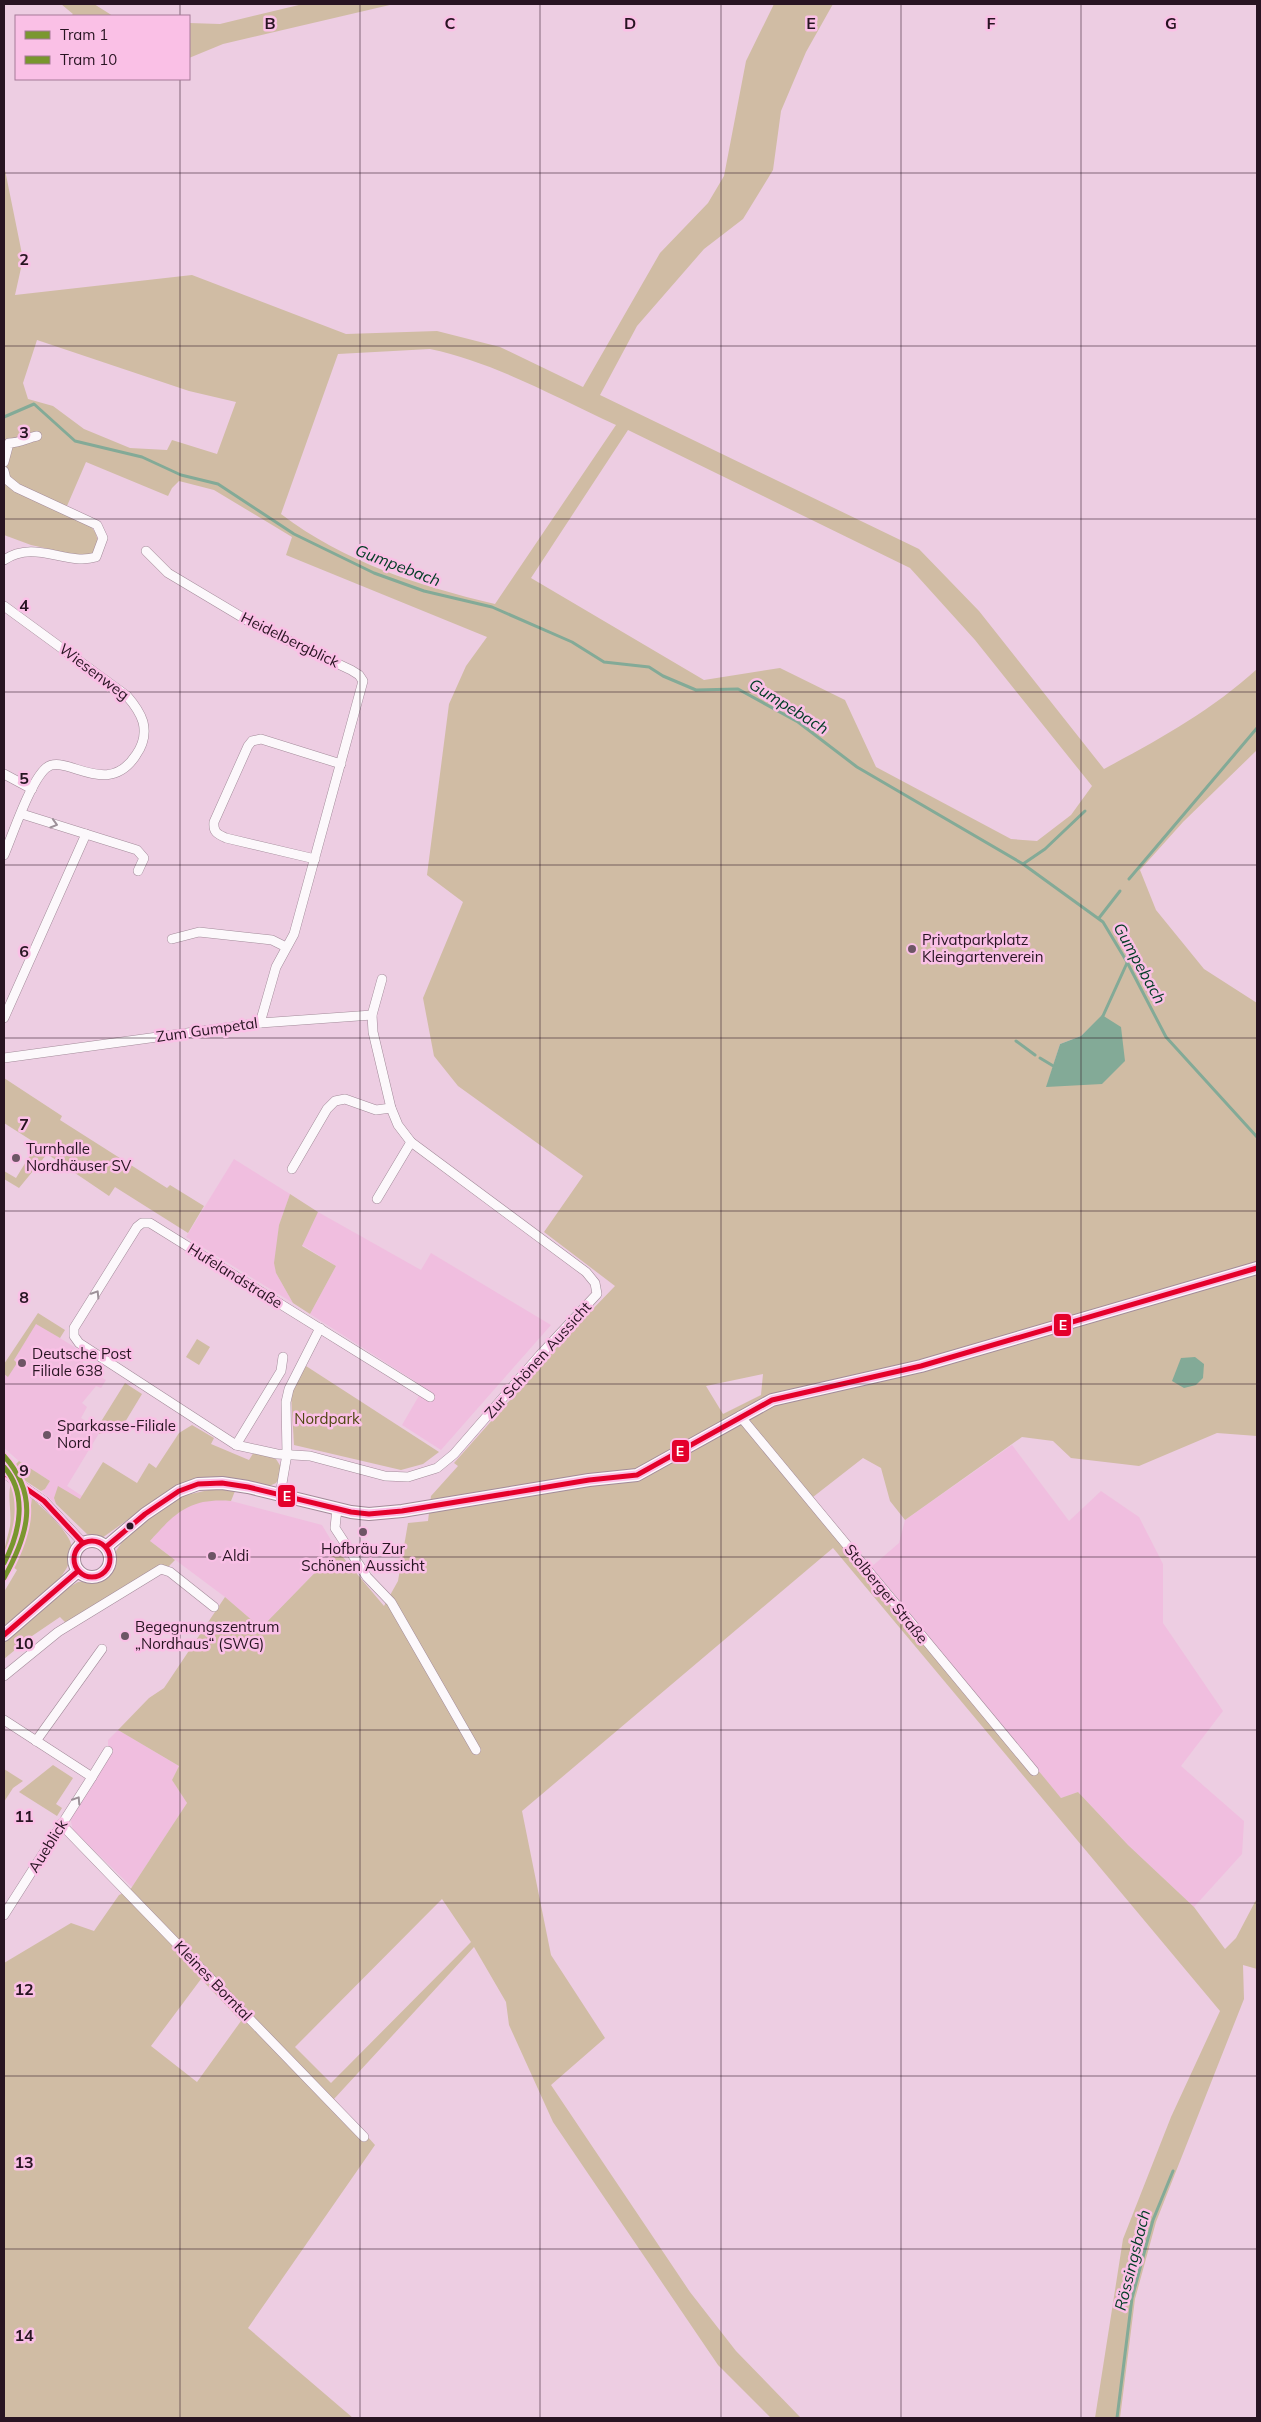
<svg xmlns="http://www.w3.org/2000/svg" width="1261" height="2422" font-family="Mulish,sans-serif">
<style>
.built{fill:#f0bedf}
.green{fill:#d0bca4;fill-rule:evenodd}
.water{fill:#83aa97}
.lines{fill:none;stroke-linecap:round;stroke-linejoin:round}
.stream{stroke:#83aa97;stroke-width:3}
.minor-casing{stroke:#a38b9a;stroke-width:10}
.secondary-casing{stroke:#a38b9a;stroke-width:14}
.minor{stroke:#fcf8fb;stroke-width:9}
.secondary{stroke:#fcf8fb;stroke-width:12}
.bus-1-casing{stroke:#fac0e6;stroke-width:9}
.bus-1{stroke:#e4002b;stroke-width:5}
.tram-1-casing{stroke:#fac0e6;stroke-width:9}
.tram-2-casing{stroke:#fac0e6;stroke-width:9}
.tram-1{stroke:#7b9730;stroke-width:5}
.tram-2{stroke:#78962d;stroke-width:5}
.oneway{stroke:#9d9199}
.grid{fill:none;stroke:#281422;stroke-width:1;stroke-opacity:0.55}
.poi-dot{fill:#6d5565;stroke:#fac0e6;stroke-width:2}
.bus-dot{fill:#281422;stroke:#fac0e6;stroke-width:2}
.labels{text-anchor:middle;stroke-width:5;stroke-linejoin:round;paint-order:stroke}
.street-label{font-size:15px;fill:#281422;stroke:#fac0e6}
.poi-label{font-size:15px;fill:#281422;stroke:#fac0e6;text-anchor:start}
.park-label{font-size:15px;fill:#4f4711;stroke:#fac0e6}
.water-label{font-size:16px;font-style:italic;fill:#003c24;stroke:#fac0e6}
.grid-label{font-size:16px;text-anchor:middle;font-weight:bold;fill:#281422;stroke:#fac0e6;stroke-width:5;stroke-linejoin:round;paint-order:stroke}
.line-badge{stroke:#fac0e6;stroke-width:2}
.badge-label{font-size:14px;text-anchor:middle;font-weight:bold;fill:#fff}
</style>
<rect width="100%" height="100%" fill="#edcde2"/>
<g class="built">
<path d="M234,1159L290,1194L279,1225L276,1273L293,1303L186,1237Z"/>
<path d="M318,1212L421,1270L431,1253L551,1325L441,1450L402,1425L424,1387L310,1314L336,1266L302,1245Z"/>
<path d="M36,1323L87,1355L81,1366L106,1380L101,1388L96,1386L82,1403L87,1407L81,1418L101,1430L67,1486L82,1496L80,1500L54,1498L56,1504L41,1491L45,1489L50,1481L19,1461L4,1448V1374L8,1377L13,1361Z"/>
<path d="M1012,1445L1069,1521L1101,1491L1139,1517L1163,1564V1623L1223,1711L1181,1766L1244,1821L1242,1854L1194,1907L1128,1845L1078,1792L1061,1798L870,1568L899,1543L905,1520Z"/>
<path d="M17,1487L32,1498L31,1514L25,1544L4,1582V1564L15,1543L20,1524L21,1513Z"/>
<path d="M213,1499L231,1501L322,1525L337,1550L261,1628L225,1597L150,1541L174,1514L196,1502Z"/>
<path d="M118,1730L179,1766L172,1780L187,1803L132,1887L73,1830L70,1818L108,1758V1740Z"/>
</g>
<g class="green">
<path d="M61,4H94L113,16H71L73,14Z"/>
<path d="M303,4H394L223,44L189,58V23L220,24Z"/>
<path d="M774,4H833L806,52L781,111L773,170L743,219L704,249L637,326L600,395L919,549L979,611L1104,769C1158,740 1211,711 1257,669V750L1183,822L1140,870L1156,910L1204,969L1257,1003V1436L1217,1433L1139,1466L1071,1458L1053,1441L1022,1437L905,1520L890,1501L881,1468L863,1458L813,1497L1061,1798L1078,1792L1128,1845L1194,1907L1225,1949L1236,1938L1257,1898V1969L1243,1965L1244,1999L1156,2222L1135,2299L1120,2418H1095L1123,2239L1171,2117L1220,2011L833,1548L522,1811L551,1955L605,2038L551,2085L690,2292L736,2351L801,2418H771L718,2365L553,2122L509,2025L506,2002L474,1947L334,2099L375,2145L248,2328L353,2418H4V1963L71,1923L94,1931L119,1895L130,1890L187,1803L172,1780L179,1766L118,1730L149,1698L164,1688L225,1597L261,1628L337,1550L384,1606L398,1581L408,1523L428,1521L431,1496L458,1466L454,1463L565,1338L615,1286L544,1232L583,1176L458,1086L434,1056L423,998L463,902L427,875L449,704L466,666L487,637L286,555L292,537L214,490L179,481L172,488L168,496L86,462L64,513C83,521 106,528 94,553L81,556L31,545L4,535V165L23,259L15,295L192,275L346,334L437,331L500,347L583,387L660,253L708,203L724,176L746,61ZM37,340L189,391L236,402L217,454L172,440L167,450L130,448L84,429L53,406L28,399L23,383ZM430,349C496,363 555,397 616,425L495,604C419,586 344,562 281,514L338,354ZM628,430L910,568L975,640L1092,786L1071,815L1037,841L1011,839L876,767L845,700L780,668L704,680L531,578ZM1102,1016L1047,1086L1060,1044L1081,1036ZM763,1374L761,1395L723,1414L706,1386ZM442,1899L471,1942L331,2083L295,2047ZM201,1979L241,2021L197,2082L151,2046Z"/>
<path d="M4,1078L62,1116L60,1120L167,1188L170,1185L204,1206L188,1233L115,1187L109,1196L47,1154L19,1188L4,1179V1171L16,1178L37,1144L4,1123Z"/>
<path d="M290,1194L318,1212L302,1246L336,1266L310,1314L293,1303L276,1273L274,1263L279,1225Z"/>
<path d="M38,1313L65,1330L60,1338L36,1324L14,1360L17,1363L8,1377L4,1374V1364Z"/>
<path d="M197,1339L210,1347L199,1365L186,1357Z"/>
<path d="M306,1366L439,1452L423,1464L401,1470L294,1445L291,1394Z"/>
<path d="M125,1383L142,1394L119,1432L111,1430L99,1434L101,1430L97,1428Z"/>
<path d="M192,1425L214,1438L211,1444L249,1460L254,1452L276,1459L281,1467L280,1477L276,1483L267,1487L235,1480L157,1499L102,1538L87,1534L56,1504L54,1498L58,1486L80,1499L103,1462L137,1483L149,1463L156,1468L179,1433Z"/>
<path d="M19,1461L50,1481L45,1489L41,1491L24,1480L16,1464Z"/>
<path d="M11,1483L17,1487C23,1513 19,1535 7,1559L4,1557C4,1546 8,1537 10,1526C12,1512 7,1497 11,1483Z"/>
<path d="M213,1489L235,1491L231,1501C190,1498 176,1512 150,1541L175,1560L166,1569L66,1623L60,1617L32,1636L4,1659V1642L66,1589L78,1582L103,1579L115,1564L114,1554L124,1539L169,1503L182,1496Z"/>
<path d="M32,1498C44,1510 60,1523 69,1539C86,1570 25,1610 4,1626V1592L17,1570L13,1567L27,1535Z"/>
<path d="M53,1765L73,1778L56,1804L62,1808L57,1816L19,1792Z"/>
<path d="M4,1769L23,1781L13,1788L4,1802Z"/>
</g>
<g class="water">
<path d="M1102,1015L1121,1027L1125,1061L1102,1084L1046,1087L1060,1044L1081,1036Z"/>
<path d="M1195,1357L1204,1364L1203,1378L1196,1385L1184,1388L1172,1381L1181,1358Z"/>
</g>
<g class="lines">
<g class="stream">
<path d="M4,417L34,404L75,441L142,457L181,475L218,484L294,534L374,573L424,591L492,607L572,642L604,662L649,667L663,676L696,690L738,689L798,722L857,767L1023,864L1103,922L1127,962L1166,1037L1257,1137"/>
<path d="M1023,864L1045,849L1085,811"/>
<path d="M1129,879L1257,728"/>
<path d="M1099,918L1120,891"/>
<path d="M1102,1018L1127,963"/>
<path d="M1016,1041L1035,1055"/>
<path d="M1040,1058L1055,1067"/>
<path d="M1117,2418L1132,2298L1153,2220L1173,2171"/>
</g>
<defs>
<g id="minor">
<path d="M4,462L9,443C20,443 27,438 37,436"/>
<path d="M4,471L6,479L17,488L97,525L103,538L96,557C66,566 35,539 4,560"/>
<path d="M146,551L168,573L255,625L351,670L359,675L363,681L294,934L276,967L260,1023"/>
<path d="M4,606L127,696C134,704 140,712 143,722C146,734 143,745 136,755C107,800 65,752 46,768C30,782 13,834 4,855"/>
<path d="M4,774L32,789"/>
<path d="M22,814L137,850L144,858L138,871"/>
<path d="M315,859L226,838C217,834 213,832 214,822L248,746L252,741L261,739L341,764"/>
<path d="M172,939L199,932L272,940L286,947"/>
<path d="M382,979L372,1015L373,1032L391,1108L398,1125L411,1142L586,1272L595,1283L597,1294L540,1355L454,1454L437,1468L408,1477L385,1476L310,1456L277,1454L236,1445L79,1343L74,1336V1328L137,1227L142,1223H150L430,1397"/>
<path d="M4,1018L86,834"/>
<path d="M4,1058L260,1023L372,1015"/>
<path d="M292,1169L327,1109L335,1101L345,1099L376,1110L391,1108"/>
<path d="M377,1199L411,1142"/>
<path d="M740,1416L1034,1771"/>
<path d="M236,1445L281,1371L283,1357"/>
<path d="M4,1473L44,1501L83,1543"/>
<path d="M280,1495L287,1454L286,1402L289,1389L320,1328"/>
<path d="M337,1508L335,1528L367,1577L391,1602L476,1750"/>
<path d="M4,1676L58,1632L161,1569L170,1572L214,1607"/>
<path d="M4,1720L92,1777L4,1915"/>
<path d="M36,1741L102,1649"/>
<path d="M92,1777L108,1751"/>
<path d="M61,1824L364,2137"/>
</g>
<g id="secondary">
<circle cx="92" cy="1559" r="18"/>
<path d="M106,1547L145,1514L179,1491L198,1484L222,1483L248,1487L351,1512L369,1514L402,1511L589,1480L637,1475L772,1400L921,1366L1257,1268"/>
<path d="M4,1635L78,1571"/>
</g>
</defs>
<use href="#minor" class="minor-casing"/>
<use href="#secondary" class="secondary-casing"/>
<use href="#minor" class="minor"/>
<use href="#secondary" class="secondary"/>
<defs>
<g id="bus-1">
<path d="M4,1473L44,1501L83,1543"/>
<circle cx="92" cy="1559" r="18"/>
<path d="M106,1547L145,1514L179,1491L198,1484L222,1483L248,1487L351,1512L369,1514L402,1511L589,1480L637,1475L772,1400L921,1366L1257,1268"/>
<path d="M4,1635L78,1571"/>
</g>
</defs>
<use href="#bus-1" class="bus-1-casing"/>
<use href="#bus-1" class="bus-1"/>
<defs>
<path id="tram-1" d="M4,1456C40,1496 28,1535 4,1578"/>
<path id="tram-2" d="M4,1467C28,1494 20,1533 4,1563"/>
</defs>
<use href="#tram-1" class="tram-1-casing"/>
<use href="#tram-2" class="tram-2-casing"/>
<use href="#tram-1" class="tram-1"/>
<use href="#tram-2" class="tram-2"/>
</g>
<defs><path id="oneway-chevron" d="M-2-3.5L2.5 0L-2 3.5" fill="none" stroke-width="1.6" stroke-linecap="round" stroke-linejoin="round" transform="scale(1.25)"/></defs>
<g class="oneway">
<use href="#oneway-chevron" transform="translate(54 824) rotate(17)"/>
<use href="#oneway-chevron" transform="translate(96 1294) rotate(-58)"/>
<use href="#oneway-chevron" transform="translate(77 1800) rotate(-57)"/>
</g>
<path class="grid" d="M180,4V16M360,4V2418M540,4V2418M721,4V2418M901,4V2418M1081,4V2418M180,79V2418M4,173H1257M4,346H1257M4,519H1257M4,692H1257M4,865H1257M4,1038H1257M4,1211H1257M4,1384H1257M4,1557H1257M4,1730H1257M4,1903H1257M4,2076H1257M4,2249H1257"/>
<g class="poi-dot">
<circle cx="912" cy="949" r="5"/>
<circle cx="16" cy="1158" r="5"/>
<circle cx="22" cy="1363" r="5"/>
<circle cx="47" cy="1435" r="5"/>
<circle cx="363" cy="1532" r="5"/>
<circle cx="212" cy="1556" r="5"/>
<circle cx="125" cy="1636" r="5"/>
</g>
<circle class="bus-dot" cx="130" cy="1526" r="4.5"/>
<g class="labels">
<g class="street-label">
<text transform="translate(290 640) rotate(26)" y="5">Heidelbergblick</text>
<text transform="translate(94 672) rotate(37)" y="5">Wiesenweg</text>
<text transform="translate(207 1030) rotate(-8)" y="5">Zum Gumpetal</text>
<text transform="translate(235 1276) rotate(32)" y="5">Hufelandstraße</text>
<text transform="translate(538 1360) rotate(-48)" y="5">Zur Schönen Aussicht</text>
<text transform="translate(886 1594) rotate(51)" y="5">Stolberger Straße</text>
<text transform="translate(48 1846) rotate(-58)" y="5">Aueblick</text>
<text transform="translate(213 1981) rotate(46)" y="5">Kleines Borntal</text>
</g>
<g class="poi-label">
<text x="922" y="945">Privatparkplatz<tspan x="922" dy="17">Kleingartenverein</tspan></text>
<text x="26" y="1154">Turnhalle<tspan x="26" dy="17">Nordhäuser SV</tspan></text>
<text x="32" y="1359">Deutsche Post<tspan x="32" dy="17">Filiale 638</tspan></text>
<text x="57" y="1431">Sparkasse-Filiale<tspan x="57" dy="17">Nord</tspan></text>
<text x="363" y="1554" text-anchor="middle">Hofbräu Zur<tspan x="363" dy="17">Schönen Aussicht</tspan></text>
<text x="222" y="1561">Aldi</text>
<text x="135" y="1632">Begegnungszentrum<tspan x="135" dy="17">„Nordhaus“ (SWG)</tspan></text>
</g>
<g class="park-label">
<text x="327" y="1424">Nordpark</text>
</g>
<g class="water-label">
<text transform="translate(398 565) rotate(21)" y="6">Gumpebach</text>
<text transform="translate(789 706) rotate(32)" y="6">Gumpebach</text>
<text transform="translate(1140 963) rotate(61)" y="6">Gumpebach</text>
<text transform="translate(1132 2260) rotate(-76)" y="6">Rössingsbach</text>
</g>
</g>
<g class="grid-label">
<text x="270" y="29">B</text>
<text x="450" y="29">C</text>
<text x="630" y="29">D</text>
<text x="811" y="29">E</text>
<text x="991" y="29">F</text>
<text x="1171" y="29">G</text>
<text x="24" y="265">2</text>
<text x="24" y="438">3</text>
<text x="24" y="611">4</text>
<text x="24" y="784">5</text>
<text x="24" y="957">6</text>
<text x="24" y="1130">7</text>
<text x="24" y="1303">8</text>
<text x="24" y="1476">9</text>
<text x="24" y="1649">10</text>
<text x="24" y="1822">11</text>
<text x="24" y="1995">12</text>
<text x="24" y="2168">13</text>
<text x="24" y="2341">14</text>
</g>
<g class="line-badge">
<rect x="1053" y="1313" width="19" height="24" rx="5" fill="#e4002b"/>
<rect x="671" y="1439" width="19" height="24" rx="5" fill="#e4002b"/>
<rect x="277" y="1484" width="19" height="24" rx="5" fill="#e4002b"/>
</g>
<g class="badge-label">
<text x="1063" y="1330">E</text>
<text x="680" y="1456">E</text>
<text x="287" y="1501">E</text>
</g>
<rect width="1261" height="2422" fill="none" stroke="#281422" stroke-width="10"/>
<rect x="15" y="15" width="175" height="65" fill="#fac0e6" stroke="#a67b98"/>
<rect x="25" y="31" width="25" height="8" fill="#7b9730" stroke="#a67b98"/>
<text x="60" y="40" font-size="15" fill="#281422">Tram 1</text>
<rect x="25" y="56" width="25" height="8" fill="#78962d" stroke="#a67b98"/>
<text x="60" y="65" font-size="15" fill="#281422">Tram 10</text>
</svg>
